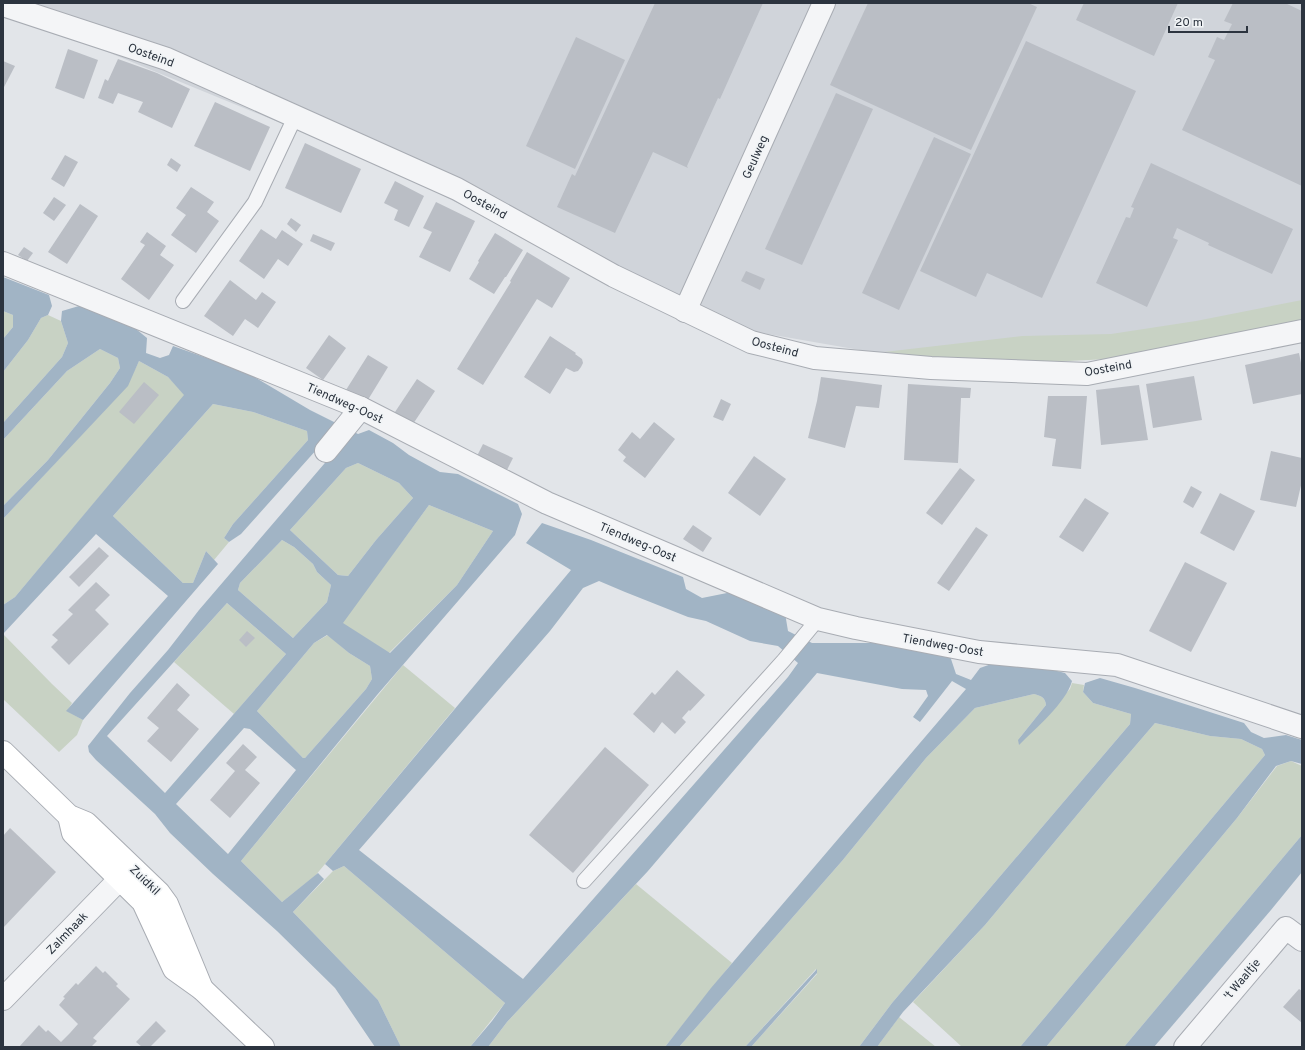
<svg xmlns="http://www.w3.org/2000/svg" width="1305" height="1050" font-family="Overpass,sans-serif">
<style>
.built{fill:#d0d4da}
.green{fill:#c8d2c4}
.water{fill:#a1b4c5;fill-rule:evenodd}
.building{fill:#babec5}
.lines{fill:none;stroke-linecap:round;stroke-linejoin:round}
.lane-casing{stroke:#a8acb3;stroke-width:16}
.street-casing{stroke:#a8acb3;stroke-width:24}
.secondary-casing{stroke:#a8acb3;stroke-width:24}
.lane{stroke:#f4f5f7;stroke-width:14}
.street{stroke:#f4f5f7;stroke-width:22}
.secondary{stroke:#fff;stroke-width:22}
.labels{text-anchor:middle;stroke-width:3.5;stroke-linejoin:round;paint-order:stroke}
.street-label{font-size:12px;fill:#2c343f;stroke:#f1f4f6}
</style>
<rect width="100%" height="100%" fill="#e2e5e9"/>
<path class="built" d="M3,3H1302V320L877,353L692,321L378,163L3,9Z"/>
<g class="green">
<path d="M1302,300V323L1261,328L1174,349L1128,358L1049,362L937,359L884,352L1022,336L1111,334L1196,321Z"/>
<path d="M3,311L13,315V327L3,339Z"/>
<path d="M48,315L61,321L68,343L62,357L3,423V372L28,340L41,318Z"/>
<path d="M100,349L118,358L120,368L110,383L48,460L3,506V440L67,371Z"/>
<path d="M139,361L168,377L185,395L15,597L3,605V519L127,386Z"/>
<path d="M213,404L253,412L307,431L308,440L233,524L224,538L229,542L214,560L206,551L193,583H183L113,516Z"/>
<path d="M358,463L399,483L413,498L376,540L348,576L338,575L290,530L346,468Z"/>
<path d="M429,505L493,531L457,585L389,653L342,623Z"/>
<path d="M282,540L294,547L313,564L317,572L331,585L327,602L293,638L238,590L240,583Z"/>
<path d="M227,603L286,654L234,714L174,662Z"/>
<path d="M4,635L52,684L72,703L67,711L83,720L77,735L59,752L3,699Z"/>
<path d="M328,635L349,653L370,666L372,679L366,689L305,758H303L257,711L314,643Z"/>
<path d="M403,665L455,708L315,876L282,902L241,861Z"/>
<path d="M1072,683L1084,685L1083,692L1093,703L1131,714L1130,724L892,1003L859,1047H751L817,974L816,969L745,1047H679L842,861L926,758L975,708L1034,694C1041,696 1045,697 1046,705L1018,740L1070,689Z"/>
<path d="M1155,723L1210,736L1241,739L1262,749L1265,755L1020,1047H962L913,1002L985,925L1107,779Z"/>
<path d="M1291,761L1302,766V835L1124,1047H1046L1237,818L1277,766Z"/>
<path d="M344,866L505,1003L470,1047H401L378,1000L293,912L333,871Z"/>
<path d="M636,884L732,963L665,1047H488L507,1022Z"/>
<path d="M899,1017L936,1047H877Z"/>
</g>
<g class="water">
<path d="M3,277L49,295L52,306L48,315L41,318L28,340L3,372V339L13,327V315L3,311Z"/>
<path d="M79,306L131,325L147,338L146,353L160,358L169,355L173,346L246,372L310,410L358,434L369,430L393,443L409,455L440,472L458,474L518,504L522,514L515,535L377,695L241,861L282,902L318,873L324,879L293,912L378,1000L401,1047H375L335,988L277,931L213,874L170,833L155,814L96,760L89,752L88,746L130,693L168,650L199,610L336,450L326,439L241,534L229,542L224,538L233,524L308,440L307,431L253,412L213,404L113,516L183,583H193L206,551L218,564L83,720L66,711L168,596L96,534L3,634V605L15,597L184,395L168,377L139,361L128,386L3,519V506L48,460L110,383L120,368L118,358L100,349L67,371L3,440V423L62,357L68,343L61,321L62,311ZM358,463L399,483L413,498L376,540L348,576L338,575L290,530L346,468ZM429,505L493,531L457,585L390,653L343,623ZM282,540L294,547L313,564L317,572L331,585L327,602L293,638L238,590L240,583ZM227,603L286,654L165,793L107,736ZM327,635L349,653L370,666L372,679L366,689L305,758H303L257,711L314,643ZM244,728L250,729L296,770L228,854L176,804Z"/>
<path d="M542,523L591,540L683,577L686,589L702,598L732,592L785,613L788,631L812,643H876L950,656L956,674L971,680L980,668L997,662L1029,664L1065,673L1072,681C1066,703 1035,729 1019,745L1018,740L1046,705C1045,697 1041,696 1034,694L975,708L926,758L842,861L679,1047H665L711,988L966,689L952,681L920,722L913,717L928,696L926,690L902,689L817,673L648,871L507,1022L488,1047H470L492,1021L505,1003L344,866L333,871L325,864L571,570L526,543ZM599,581L625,592L688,617L706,621L750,641L778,646L798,663L788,677L523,979L359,850L550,631L583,588Z"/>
<path d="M1100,678L1135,688L1244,723L1251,732L1264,738L1286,735L1302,740V764L1291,761L1276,766L1237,818L1046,1047H1020L1265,755L1262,749L1241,739L1210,736L1155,723L1107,779L985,925L903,1012L877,1047H859L892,1003L1130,724L1131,714L1093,703L1083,692L1085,683Z"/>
<path d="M1302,835V872L1271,910L1154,1047H1124Z"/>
<path d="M817,969V973L751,1047H745Z"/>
</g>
<g class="building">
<path d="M655,3H763L720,99L718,98L687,166L688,168L653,152L615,233L557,207L572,174L575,176Z"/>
<path d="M868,3H1028L1037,7L971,150L830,85Z"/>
<path d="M1084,3H1178L1154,56L1076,20Z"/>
<path d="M1233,3H1285L1302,11V186L1182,130L1215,60L1208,57L1217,37L1224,40L1232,24L1224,21Z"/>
<path d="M576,37L625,60L575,169L526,146Z"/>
<path d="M1026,41L1136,91L1042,298L987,273L976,297L920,271Z"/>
<path d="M68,49L98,60L84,99L55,88Z"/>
<path d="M118,59L157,73L190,89L172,128L138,112L143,102L118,93L113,104L98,98L105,79L108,81Z"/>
<path d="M3,61L15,66L3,89Z"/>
<path d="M836,93L873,109L802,265L765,249Z"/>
<path d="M215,102L270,127L250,171L194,146Z"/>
<path d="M934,137L971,154L899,310L862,293Z"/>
<path d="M305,143L361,169L341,213L285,188Z"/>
<path d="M65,155L78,162L64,187L51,179Z"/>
<path d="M171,158L181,165L177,172L167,165Z"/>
<path d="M1151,163L1293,229L1272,274L1208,245L1209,243L1177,228L1173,238L1178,240L1147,307L1096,283L1126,217L1130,218L1134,208L1131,207Z"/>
<path d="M395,181L424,196L409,227L394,220L398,210L384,203Z"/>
<path d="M191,187L214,202L207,212L219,221L196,253L171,235L186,215L176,208Z"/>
<path d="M54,197L66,205L54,221L43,213Z"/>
<path d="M436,202L475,221L450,272L419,257L432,232L423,228Z"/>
<path d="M80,204L98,216L67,264L48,252Z"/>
<path d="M291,218L301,225L296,232L287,224Z"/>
<path d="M261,229L276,239L282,230L303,244L288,266L278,259L264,279L239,261Z"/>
<path d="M147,232L166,246L160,255L174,265L149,300L121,279L145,245L140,242Z"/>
<path d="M495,233L523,250L506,277H505L494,294L469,279L479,262L478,261Z"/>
<path d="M313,234L335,243L331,251L310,241Z"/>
<path d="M24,247L33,253L27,261L18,255Z"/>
<path d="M527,252L570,278L552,308L537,299L483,385L457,369L511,282L510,281Z"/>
<path d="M746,271L765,279L760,290L741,281Z"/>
<path d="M230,280L256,300L262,292L276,302L258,328L245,319L233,336L204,316Z"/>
<path d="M329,335L346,348L323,380L306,368Z"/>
<path d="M550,336L576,353L575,354L582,359L583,363L581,367L578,371L574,372L566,368L550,394L524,377Z"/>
<path d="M1299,353L1302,368V394L1253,404L1245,365Z"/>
<path d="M368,355L388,367L366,403L346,390Z"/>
<path d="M1194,376L1202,420L1153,428L1146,384Z"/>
<path d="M821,377L882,385L879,408L856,406L845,448L808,438L817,401Z"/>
<path d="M417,379L435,391L411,427L393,415Z"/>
<path d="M144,382L159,395L134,424L119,412Z"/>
<path d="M908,384L971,388L970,398H961L958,463L904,460Z"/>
<path d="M1139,385L1148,440L1101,445L1096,390Z"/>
<path d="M1048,396H1087L1081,469L1052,466L1056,439L1044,437Z"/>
<path d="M721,399L731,404L723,421L713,417Z"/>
<path d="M654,422L675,439L645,478L623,461L626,457L618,450L632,432L640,439Z"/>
<path d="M483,444L513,458L506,472L476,458Z"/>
<path d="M1271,451L1302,458V481L1296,507L1260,500Z"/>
<path d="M754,456L786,479L760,516L728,493Z"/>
<path d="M960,468L975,480L942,525L926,513Z"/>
<path d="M1191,486L1202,492L1193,508L1183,502Z"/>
<path d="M1220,493L1255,511L1234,551L1200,533Z"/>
<path d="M1085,498L1109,513L1083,552L1059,537Z"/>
<path d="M693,525L712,538L703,552L683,539Z"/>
<path d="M976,527L988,535L949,591L937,583Z"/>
<path d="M99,547L109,556L79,587L69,577Z"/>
<path d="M1185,562L1227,583L1191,652L1149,631Z"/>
<path d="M96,582L110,595L95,610L109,624L69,665L51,647L58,640L52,635L73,614L68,610Z"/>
<path d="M247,631L255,638L246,647L239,640Z"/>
<path d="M677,670L705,695L690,711L689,710L682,718L686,722L675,734L662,722L654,733L633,714L652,692L655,695Z"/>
<path d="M177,683L190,695L177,710L199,729L171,762L147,741L159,728L147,718Z"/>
<path d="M243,744L257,757L245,770L260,783L230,818L210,800L235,771L226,763Z"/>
<path d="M605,747L649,785L573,873L529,835Z"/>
<path d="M10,828L56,872L3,928V836Z"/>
<path d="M96,966L103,973L105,971L118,984L116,986L130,999L93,1038L97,1041L91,1047H19L39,1025L46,1032L48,1030L61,1042L70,1033L78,1024L59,1005L65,998L63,997L75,984L76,983L78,985Z"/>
<path d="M1299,989L1302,991V1023L1283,1007Z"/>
<path d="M156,1021L166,1031L150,1047H142L136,1042Z"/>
</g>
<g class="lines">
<defs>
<g id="lane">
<path d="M183,301L255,202L295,117"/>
<path d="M584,881L784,660L818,619"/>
</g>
<g id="street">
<path d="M3,5L167,59L457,189L614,276L751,342L815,358L931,368L1087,374L1302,331"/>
<path d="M3,263L361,408L547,503L818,619L856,628L979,652L1117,665L1302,727"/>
<path d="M685,311L824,3"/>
<path d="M326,451L361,408"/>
<path d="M3,999L112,887L134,870"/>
<path d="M1185,1047L1286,928L1302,940"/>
</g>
<g id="secondary">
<path d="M3,752L69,816L86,823L159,893L167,904L202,989"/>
<path d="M69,816L73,833L143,902L174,969L202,989L263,1047"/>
</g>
</defs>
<use href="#lane" class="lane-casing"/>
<use href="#street" class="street-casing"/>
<use href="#secondary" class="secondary-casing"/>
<use href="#lane" class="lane"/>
<use href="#street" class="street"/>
<use href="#secondary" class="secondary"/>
</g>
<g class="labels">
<g class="street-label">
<text transform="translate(151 55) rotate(20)" y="4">Oosteind</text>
<text transform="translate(755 157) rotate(-66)" y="4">Geulweg</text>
<text transform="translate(485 204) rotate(29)" y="4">Oosteind</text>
<text transform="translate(775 347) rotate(15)" y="4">Oosteind</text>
<text transform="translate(1108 368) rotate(-10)" y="4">Oosteind</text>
<text transform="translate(345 403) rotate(24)" y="4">Tiendweg-Oost</text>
<text transform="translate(638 542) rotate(23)" y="4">Tiendweg-Oost</text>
<text transform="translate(943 645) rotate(10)" y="4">Tiendweg-Oost</text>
<text transform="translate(145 880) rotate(44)" y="4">Zuidkil</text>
<text transform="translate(67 933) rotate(-46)" y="4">Zalmhaak</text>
<text transform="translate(1242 979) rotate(-50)" y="4">'t Waaltje</text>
</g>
</g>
<rect width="1305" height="1050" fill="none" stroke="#2c343f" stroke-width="8"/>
<path d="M1169 26v6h78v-6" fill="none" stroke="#2c343f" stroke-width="2"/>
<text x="1175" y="26" font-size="12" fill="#2c343f" stroke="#f1f4f6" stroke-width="3" paint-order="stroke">20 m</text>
</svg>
